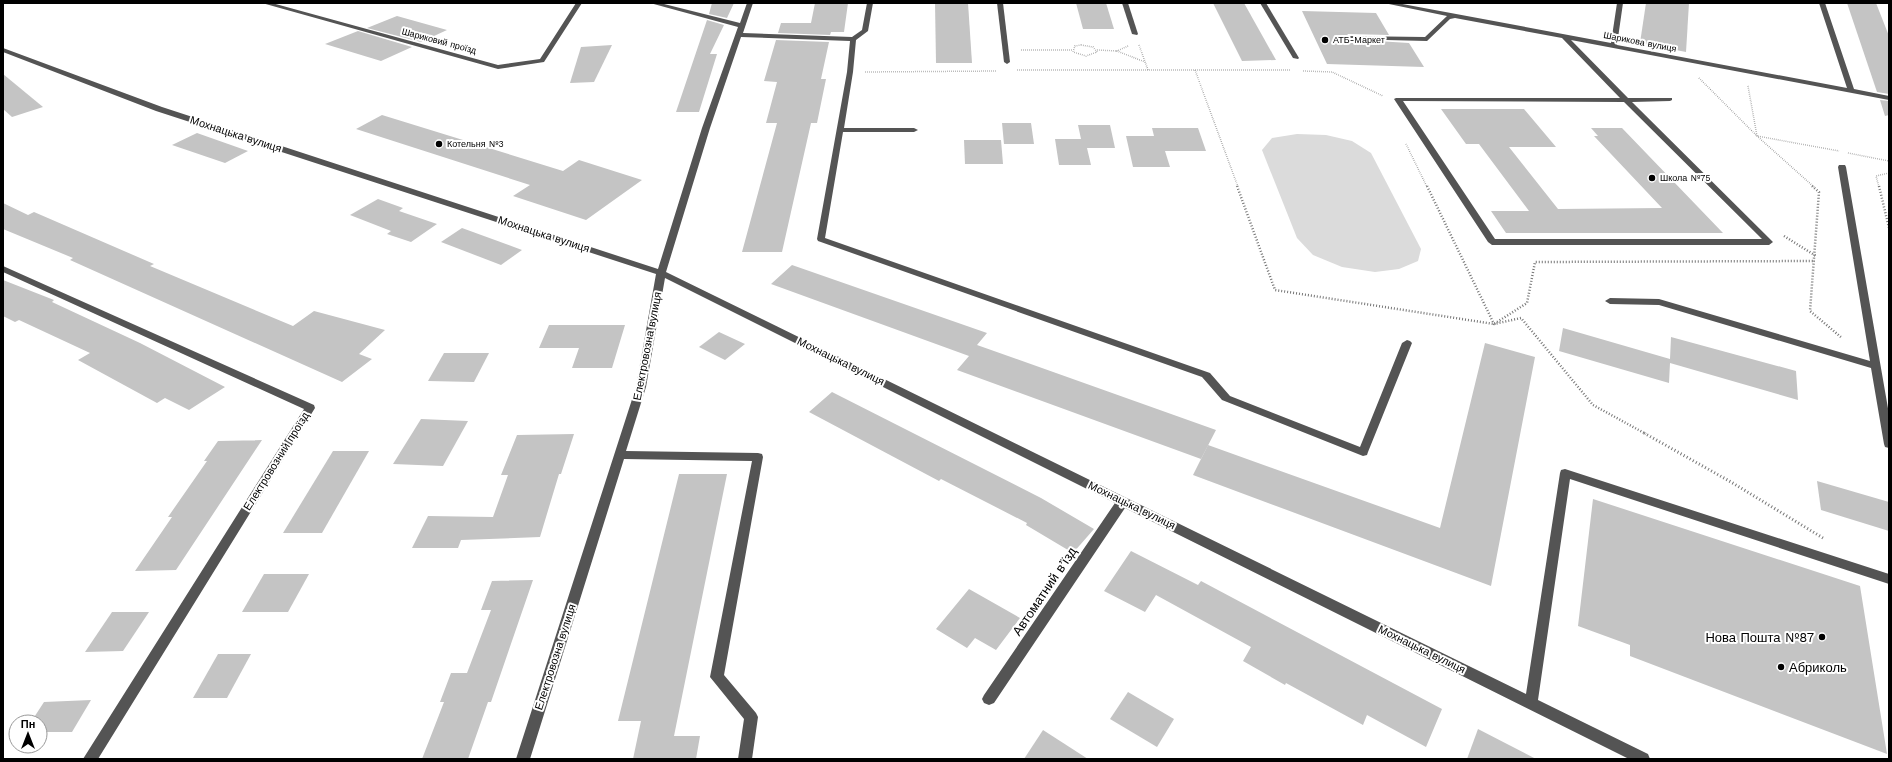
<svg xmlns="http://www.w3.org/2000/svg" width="1892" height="762" font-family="'Work Sans',sans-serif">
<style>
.green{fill:#dbdbdb}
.building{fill:#c4c4c4}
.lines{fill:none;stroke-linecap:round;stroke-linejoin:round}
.path-far2{stroke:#767676;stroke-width:1.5;stroke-dasharray:0.5 1.5;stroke-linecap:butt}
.path-far1{stroke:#767676;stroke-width:2.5;stroke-dasharray:1 2;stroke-linecap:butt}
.path{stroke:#767676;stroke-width:3;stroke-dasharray:1 2.5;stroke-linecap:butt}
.minor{fill:#545454;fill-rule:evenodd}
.poi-dot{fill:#000;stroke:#fff;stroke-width:1.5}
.labels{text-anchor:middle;stroke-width:4;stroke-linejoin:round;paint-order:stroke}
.far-poi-label{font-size:9px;fill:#000;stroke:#fff;text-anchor:start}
.far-street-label{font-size:9px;fill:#000;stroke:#fff}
.street-label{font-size:11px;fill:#000;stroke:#fff}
.near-street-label{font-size:13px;fill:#000;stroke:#fff}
.near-poi-label{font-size:13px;fill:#000;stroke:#fff;text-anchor:end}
</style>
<rect width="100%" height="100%" fill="#fff"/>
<path class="green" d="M1297,134L1326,135L1352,141L1371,153L1421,249L1418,261L1399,269L1375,272L1342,267L1313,255L1297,238L1262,150L1272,138Z"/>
<g class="building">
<path d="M712,3H734L727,18L709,14Z"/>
<path d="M815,3H848L844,32H831L830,35L778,33L781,23H811Z"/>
<path d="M935,3H968L972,63H936Z"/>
<path d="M1076,3H1106L1114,29H1083Z"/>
<path d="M1213,3H1244L1276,60L1242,61Z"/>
<path d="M1646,3H1689L1686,52L1640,43Z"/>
<path d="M1847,3H1876L1889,36V94L1877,92Z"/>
<path d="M1302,11L1376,13L1389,35L1348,34L1344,39L1409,43L1424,67L1327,64Z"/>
<path d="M397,16L447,30L421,42L367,28Z"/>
<path d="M707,20L724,25L710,54H717L699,112H676Z"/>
<path d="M358,31L412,47L381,61L325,44Z"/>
<path d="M776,40L829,42L821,79H826L817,123H811L782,252H742L777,123H766L777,82L764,81Z"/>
<path d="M612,45L594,82L570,83L581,47Z"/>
<path d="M3,74L43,107L12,117L3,109Z"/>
<path d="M1880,100L1889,101V115L1885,116Z"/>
<path d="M1441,109H1524L1556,147H1509L1558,209L1662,208L1594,136H1598L1591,128H1622L1723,233H1506L1491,211H1529L1479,144H1466Z"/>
<path d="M382,115L563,171L579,160L642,180L586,220L513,196L530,185L356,129Z"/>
<path d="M1002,123H1031L1034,144H1004Z"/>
<path d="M1078,125H1110L1115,148H1087L1091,165H1059L1055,139H1081Z"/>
<path d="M1152,128H1198L1206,151H1165L1170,167H1133L1126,136H1154Z"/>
<path d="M197,133L248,151L225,163L172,145Z"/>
<path d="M964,140H1001L1003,164H965Z"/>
<path d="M378,199L403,208L399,211L437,224L411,242L387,234L391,231L350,215Z"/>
<path d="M3,203L28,215L34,212L154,264L150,266L293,326L314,311L385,330L359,354L372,359L342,382L70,260L73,258L3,229Z"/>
<path d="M462,228L522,250L501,265L441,242Z"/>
<path d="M792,265L987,333L977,345L1216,430L1201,459L957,370L969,356L771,284Z"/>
<path d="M3,280L54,300L52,302L140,343L225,387L189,410L165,398L157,403L78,360L90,353L19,320L15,322L3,316Z"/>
<path d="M549,325H625L612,368H572L579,348H539Z"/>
<path d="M1563,328L1670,359L1671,337L1796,371L1798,400L1670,363L1669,383L1559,351Z"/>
<path d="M719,332L745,344L725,360L699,347Z"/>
<path d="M1485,343L1535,357L1491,586L1193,475L1208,445L1440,528Z"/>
<path d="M444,353H489L474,382L428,381Z"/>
<path d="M832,392L1041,498L1094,529L1073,553L1026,525L1027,523L941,479L939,481L809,412Z"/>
<path d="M421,419L468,421L443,466L393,464Z"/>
<path d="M574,434L561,474H559L540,537L461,540L458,548H412L428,516L493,517L508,475H501L517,435Z"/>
<path d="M262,440L176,570L135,571L172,517H168L207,461H204L218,441Z"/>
<path d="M333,451H369L322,533H283Z"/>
<path d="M679,474H727L674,736H700L696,759H633L641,721H618Z"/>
<path d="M1817,481L1889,502V531L1821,510Z"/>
<path d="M1593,499L1860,586L1887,754L1630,656V645L1578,626Z"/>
<path d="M1131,551L1198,585L1201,581L1442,709L1426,747L1367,715L1363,725L1286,683L1285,685L1243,661L1251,647L1156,595L1145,612L1104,591Z"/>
<path d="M264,574H309L288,612H242Z"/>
<path d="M533,580L491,702H488L468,759H422L444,702H440L451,673H467L491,610H481L492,581Z"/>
<path d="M969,589L1020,618L996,650L975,638L967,648L936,629Z"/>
<path d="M112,612H149L123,651L85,652Z"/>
<path d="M218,654H251L227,698H193Z"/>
<path d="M1128,692L1174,719L1157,747L1110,719Z"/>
<path d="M91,700L72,732H40V722H31L44,702Z"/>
<path d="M1478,729L1536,759H1467Z"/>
<path d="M1043,730L1088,759H1024Z"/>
</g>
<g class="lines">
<g class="path-far2">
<path d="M1081,45L1093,47L1097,52L1086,56L1073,52L1075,46Z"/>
<path d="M1139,45L1148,70"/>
<path d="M1128,46L1117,51L1145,62"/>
<path d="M1021,50H1072"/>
<path d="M1097,50L1117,51"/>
<path d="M1017,70H1290"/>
<path d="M1195,70L1238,187"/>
<path d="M1303,71L1332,72L1383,96"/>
<path d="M865,72L996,71"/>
<path d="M1699,78L1757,136L1814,187"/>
<path d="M1748,86L1757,136L1839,151"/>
<path d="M1406,144L1427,187"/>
<path d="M1848,153L1889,161"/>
<path d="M1879,187L1876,176L1889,173"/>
</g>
<g class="path-far1">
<path d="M1237,186L1275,290L1494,324L1527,303L1535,262L1815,261"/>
<path d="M1427,186L1494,324L1521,318L1593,405L1646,434"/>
<path d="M1812,186L1819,192L1810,311L1842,338"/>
<path d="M1879,186L1889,228"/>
<path d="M1784,236L1816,256"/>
</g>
<path class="path" d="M1644,433L1731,482L1823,538"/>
<g class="minor">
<path d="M262,3H272L498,65L540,59L576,3H582L544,62L498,69Z"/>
<path d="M650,3H660L740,23L747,3H753L743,33L852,37L862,30L867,3H873L868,31L856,40L853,72L844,128H914L918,130L914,132H843L825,238L1210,373L1230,396L1360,447L1402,343L1407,340L1410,341L1412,343L1368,452L1367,455L1363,456L1222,400L1202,377L818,241L817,239L847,72L850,41L741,37L710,128L666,272L1526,694L1560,473L1561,470L1565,469L1889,574V584L1570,479L1538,700L1648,754L1650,759H1629L1125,508L994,703L989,705L984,703L982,699L984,695L1115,503L665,278L646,387L626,451L758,453L762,454L763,457L724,675L756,713L758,717L752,759H738L744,719L710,677L752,461L624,459L530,759H516L636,387L656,274L156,111L3,52V48L162,107L658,269L702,128L738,27Z"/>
<path d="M997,3H1003L1010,62L1007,64L1004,62Z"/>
<path d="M1122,3H1128L1138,34L1137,35L1132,34Z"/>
<path d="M1260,3H1266L1299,58L1298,59L1293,58Z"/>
<path d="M1384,3H1397L1611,43L1617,3H1623L1617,45L1847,88L1819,3H1825L1854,89L1889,96V100L1571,40L1628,98H1672V100L1670,101L1632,102L1773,242L1769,245H1492L1488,242L1394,99L1396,98H1620L1562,38L1455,18L1450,19L1427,41L1346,39L1345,38L1348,36L1425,37L1447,16ZM1403,101L1624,102L1762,239H1495Z"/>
<path d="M1839,165H1845L1846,167L1889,414V448L1885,447L1884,444L1871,368L1659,305L1610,304L1605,301L1610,298L1659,299L1870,361L1838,167Z"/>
<path d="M3,266L314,405L315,408L98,759H83L304,409L3,272Z"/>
</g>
</g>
<g class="poi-dot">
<circle cx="1325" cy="40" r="4"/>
<circle cx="439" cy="144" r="4"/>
<circle cx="1652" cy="178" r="4"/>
<circle cx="1822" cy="637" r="4"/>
<circle cx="1781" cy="667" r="4"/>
</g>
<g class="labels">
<g class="far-poi-label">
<text x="1333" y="43">АТБ-Маркет</text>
<text x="447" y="147">Котельня №3</text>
<text x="1660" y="181">Школа №75</text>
</g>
<g class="far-street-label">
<text transform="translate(439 41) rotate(15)" y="3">Шариковий проїзд</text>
<text transform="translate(1640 42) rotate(11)" y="3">Шарикова вулиця</text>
</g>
<g class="street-label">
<text transform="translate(236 134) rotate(18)" y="4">Мохнацька вулиця</text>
<text transform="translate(544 234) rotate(18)" y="4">Мохнацька вулиця</text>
<text transform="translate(647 346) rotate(-79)" y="4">Електровозна вулиця</text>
<text transform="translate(841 361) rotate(26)" y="4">Мохнацька вулиця</text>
<text transform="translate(276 461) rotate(-58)" y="4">Електровозний проїзд</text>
<text transform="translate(1132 505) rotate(26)" y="4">Мохнацька вулиця</text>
<text transform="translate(1422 649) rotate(26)" y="4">Мохнацька вулиця</text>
<text transform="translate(555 657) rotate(-72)" y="4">Електровозна вулиця</text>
</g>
<g class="near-street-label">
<text transform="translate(1044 591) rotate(-56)" y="5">Автоматний в’їзд</text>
</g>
<g class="near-poi-label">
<text x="1814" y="642">Нова Пошта №87</text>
<text x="1789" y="672" text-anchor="start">Абриколь</text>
</g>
</g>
<rect width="1892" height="762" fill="none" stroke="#000000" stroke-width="8"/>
<g transform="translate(28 734)"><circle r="19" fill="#ffffff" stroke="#999999"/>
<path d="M0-3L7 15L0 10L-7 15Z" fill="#000000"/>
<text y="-6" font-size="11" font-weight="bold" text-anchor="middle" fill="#000000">Пн</text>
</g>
</svg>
